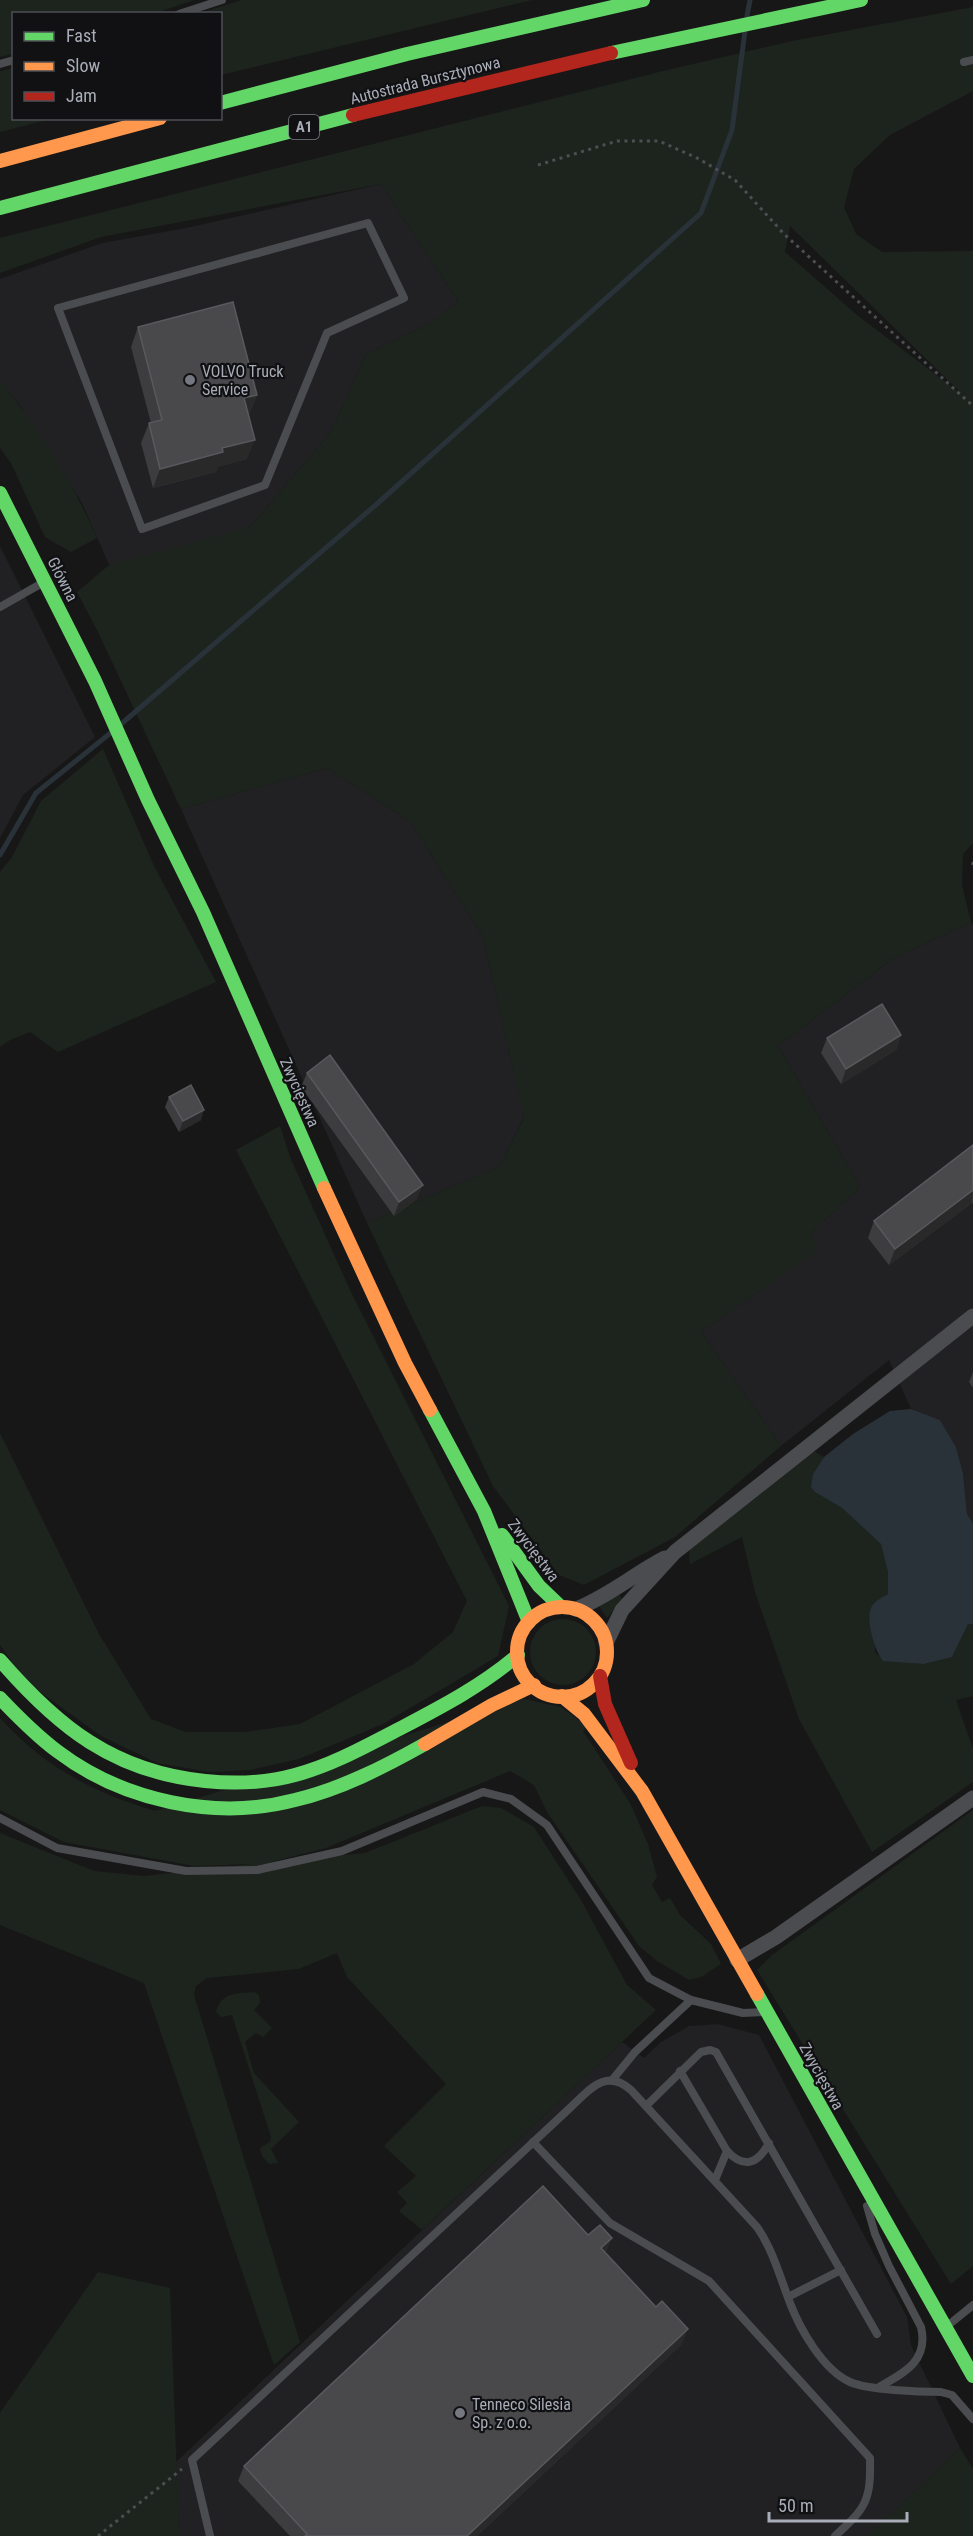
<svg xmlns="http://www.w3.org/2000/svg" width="973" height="2536" font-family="'Roboto Condensed',sans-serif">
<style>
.built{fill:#212123}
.green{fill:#1d241e;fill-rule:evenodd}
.water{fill:#2a3239}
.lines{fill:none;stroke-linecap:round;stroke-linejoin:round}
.stream{stroke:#2a3239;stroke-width:5}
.path{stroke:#4d4e52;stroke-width:3;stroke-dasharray:3 4.5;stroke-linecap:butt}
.lane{stroke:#4b4c50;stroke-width:8}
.street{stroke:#4b4c50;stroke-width:15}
.fast{stroke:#63d668;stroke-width:14}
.slow{stroke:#ff974d;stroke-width:14}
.jam{stroke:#b3261e;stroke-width:14}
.wall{fill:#3d3d3f}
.shaded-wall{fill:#29292a}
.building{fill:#49494c;stroke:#58595d;stroke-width:1.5}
.poi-dot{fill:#757880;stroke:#111113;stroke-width:2}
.labels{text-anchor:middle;stroke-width:4.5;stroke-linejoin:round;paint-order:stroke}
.shield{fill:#111113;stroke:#7b7e86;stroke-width:1.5}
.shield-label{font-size:15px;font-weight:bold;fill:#a8adb8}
.street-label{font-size:16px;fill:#a8adb8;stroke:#111113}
.poi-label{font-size:16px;fill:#a8adb8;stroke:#111113;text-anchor:start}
</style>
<rect width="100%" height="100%" fill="#171717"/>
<g class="built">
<path d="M381,184L458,301L434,321L366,354L331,432L250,527L113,574L82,503L19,404L0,382V279L102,243L186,228Z"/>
<path d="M0,546L95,737L23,795L0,838Z"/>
<path d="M327,768L410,821L483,937L524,1117L500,1166L367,1223L181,809Z"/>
<path d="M971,922L973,925V1523L967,1514L963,1473L956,1447L940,1420L911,1409L889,1360L781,1446L701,1332L819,1249L810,1234L860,1187L778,1046L892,959Z"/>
<path d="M718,2024L759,2035L907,2317L911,2345L960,2448L868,2536H179L176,2462L622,2042L644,2058L661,2042L689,2026Z"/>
</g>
<g class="green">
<path d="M0,0H194L156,13L14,14L13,54L0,57Z"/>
<path d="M242,0H532L221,75L220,14L200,13Z"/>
<path d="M973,7V91L890,135L854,169L844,207L856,234L882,252L973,251V843L963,854L962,885L971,922L892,959L778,1046L860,1187L810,1234L820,1249L701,1332L781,1446L675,1537L584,1585L559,1575L493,1486L367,1223L500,1166L524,1118L483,937L410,821L327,768L181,809L98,632L77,592L109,565L250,527L331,432L366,354L434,321L458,301L381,184L101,237L0,273V238L659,72L792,41ZM790,226L960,392V393L857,315L785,252Z"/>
<path d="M13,68L14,118L51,119L0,132V71Z"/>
<path d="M0,381C39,428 73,483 97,538L71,552L45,537L11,463L0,448Z"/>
<path d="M103,749L154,866L216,982L58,1052L30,1032L10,1040L0,1047V872L12,857L41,801Z"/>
<path d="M280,1126L290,1157L350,1290L509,1606L498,1656L383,1724L299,1759L250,1770L209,1772L157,1763L101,1736L25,1681L0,1645V1433L99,1634L151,1719L186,1732H245L300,1724L414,1664L453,1632L467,1601L236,1150Z"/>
<path d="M812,1450L824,1457L813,1474L815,1492L842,1508L881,1544L888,1572V1594L874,1603L875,1652L883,1660L924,1664L952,1657L968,1624H973V1696L956,1700L973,1749V1782L872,1852L799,1719L755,1592L742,1537L690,1564L689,1548Z"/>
<path d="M618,1594L623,1599L607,1618L599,1606Z"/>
<circle cx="563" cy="1652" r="33"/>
<path d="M524,1699L561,1707L587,1726L583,1731L630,1803L648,1844L657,1877L652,1885L662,1902L670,1898L680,1915L711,1944L721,1964L701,1977L689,1980L657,1961L639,1946L547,1812L534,1785L510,1771L326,1848L271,1862L365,1853L482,1806L501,1808L534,1827L581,1900L627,1985L656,2010L422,2230L399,2211L407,2203L397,2192L416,2176L384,2146L446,2084L347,1977L337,1953L299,1969L207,1978L196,1986L194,1995L300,2342L274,2365L144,1983L0,1925V1833L94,1871L144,1876L252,1864L194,1866L64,1842L0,1810V1718C46,1768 90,1791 155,1811Z"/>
<path d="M973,1810V2266L951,2284L757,1970L772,1955Z"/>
<path d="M255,1992L259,1995L260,2003L254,2010L272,2028L263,2037L256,2033L245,2042L254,2073L299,2122L271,2149L278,2163L269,2164L262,2156L260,2148L270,2142L271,2137L232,2015L221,2017L216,2012C222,1991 237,1994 255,1992Z"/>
<path d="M98,2272L170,2288L179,2536H0V2413Z"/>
<path d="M960,2448L973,2469V2536H868Z"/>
</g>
<path class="water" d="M911,1409L940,1420L956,1447L963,1473L967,1514L973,1523V1624H968L952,1657L924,1664L883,1661C874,1650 865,1618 872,1606C876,1600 883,1597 888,1594V1572L881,1544L842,1508L815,1492L811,1487L813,1474L824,1457L853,1434L890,1411Z"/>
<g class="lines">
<g class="stream">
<path d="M747,16L750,0"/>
<path d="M120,725L378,503L701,213L732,130L745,31"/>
<path d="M0,855L36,793L113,731"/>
</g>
<g class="path">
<path d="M538,165L617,141H659L697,158L735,180L784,234L973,406"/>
<path d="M973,862V868"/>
<path d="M98,2536L182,2469"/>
</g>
<g class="lane">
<path d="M179,14L222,0"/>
<path d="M964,62L973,60"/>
<path d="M0,64L14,60"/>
<path d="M368,223L404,298L327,333L265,485L142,529L58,308Z"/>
<path d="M0,607L44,582"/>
<path d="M0,1818L57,1848L186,1871L257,1870L342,1851L483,1792L511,1799L547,1825L649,1978L691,2000L743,2013L766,2012"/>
<path d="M680,2071L727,2151C744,2169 758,2164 769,2143"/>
<path d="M613,2079L635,2052L691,2000"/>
<path d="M646,2106L701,2052L710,2050L716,2052L877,2334"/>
<path d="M533,2142L610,2223L709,2281L870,2458C871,2501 866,2508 835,2536"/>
<path d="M715,2180L727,2151"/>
<path d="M867,2206L875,2234L889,2266L921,2327C929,2361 904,2373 879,2387"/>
<path d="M788,2297L841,2270"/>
<path d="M946,2327L973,2305"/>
<path d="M210,2536L192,2460L571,2107C590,2089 606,2068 631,2090L757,2227C773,2250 780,2277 790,2303C800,2329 823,2370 850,2382C867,2390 921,2392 941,2392L952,2395L973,2419"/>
</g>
<g class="street">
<path d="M576,1609C609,1596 634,1574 665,1558"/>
<path d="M606,1643L622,1610L675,1552L973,1316"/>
<path d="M737,1960L776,1937L973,1798"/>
</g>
<g class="fast">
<path d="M611,53L861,0"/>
<path d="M220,103L407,54L643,0"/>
<path d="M0,208L353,115"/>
<path d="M0,493L95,681L148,800L203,912L324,1188"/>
<path d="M430,1410L484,1511L529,1622"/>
<path d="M502,1535L539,1586L561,1607"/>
<path d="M0,1660C58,1727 114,1772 205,1781C235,1784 266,1783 295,1775C333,1765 368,1745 403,1727C443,1706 483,1685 518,1655"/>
<path d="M0,1698C18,1717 36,1735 57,1751C123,1801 215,1821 295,1800C341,1789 384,1767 425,1744"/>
<path d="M757,1994L973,2376"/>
</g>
<g class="slow">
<path d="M0,161L160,118"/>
<path d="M324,1188L405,1363L430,1410"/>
<circle cx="562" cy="1652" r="45"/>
<path d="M562,1696L584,1714L642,1791L757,1994"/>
<path d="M425,1744L492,1705L534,1685"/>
</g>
<g class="jam">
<path d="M353,115L611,53"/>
<path d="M600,1676L605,1704L631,1763"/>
</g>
</g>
<g class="wall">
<path d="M138,327L257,395L249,414L248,415L247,459L217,467L216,472L153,488L141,443L149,423H151L131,347Z"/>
<path d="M901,1035L896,1050L841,1084L821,1053L827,1038Z"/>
<path d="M307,1073L417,1199L394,1216L301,1087Z"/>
<path d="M169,1097L201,1120L179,1132L165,1107Z"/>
<path d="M973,1145V1203H972L889,1265L868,1238L874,1221Z"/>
<path d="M973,1372V1388L969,1382Z"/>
<path d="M606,2253L682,2344L477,2536H290L238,2481L244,2466Z"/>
</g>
<g class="shaded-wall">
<path d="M257,395L249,414L237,418L244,398Z"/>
<path d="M255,440L247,459L217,467L216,472L153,488L160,469L222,448Z"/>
<path d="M901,1035L896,1050L841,1084L846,1069Z"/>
<path d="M204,1110L201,1120L179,1132L183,1121Z"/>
<path d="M423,1185L417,1199L394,1216L399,1202Z"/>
<path d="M973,1190L972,1203L889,1265L895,1249Z"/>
<path d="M612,2238L606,2253L596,2263L601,2248Z"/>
<path d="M688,2329L682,2344L477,2536H467Z"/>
</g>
<g class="building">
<path d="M233,302L257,395L244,398L255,440L222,448L223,452L160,469L149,423L162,420L138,327Z"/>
<path d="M882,1004L901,1035L846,1069L827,1038Z"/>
<path d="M330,1055L423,1185L399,1202L307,1073Z"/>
<path d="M191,1085L204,1110L183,1121L169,1097Z"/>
<path d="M973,1145V1190L895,1249L874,1221Z"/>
<path d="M543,2186L588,2235L600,2225L612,2238L601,2248L656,2307L662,2301L688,2329L467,2536H305L307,2534L244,2466Z"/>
</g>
<g class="poi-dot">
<circle cx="190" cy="380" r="6"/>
<circle cx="460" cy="2413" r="6"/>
</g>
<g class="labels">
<rect class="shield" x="289" y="115" width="30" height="24" rx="4.5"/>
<g class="shield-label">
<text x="304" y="132">A1</text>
</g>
<g class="street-label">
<text transform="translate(425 80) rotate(-14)" y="6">Autostrada Bursztynowa</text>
<text transform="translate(63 579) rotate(63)" y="6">Główna</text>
<text transform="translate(300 1092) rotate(66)" y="6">Zwycięstwa</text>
<text transform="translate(534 1550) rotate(53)" y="6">Zwycięstwa</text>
<text transform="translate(822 2076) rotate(61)" y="6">Zwycięstwa</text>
</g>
<g class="poi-label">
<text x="202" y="377">VOLVO Truck<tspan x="202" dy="18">Service</tspan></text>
<text x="472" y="2410">Tenneco Silesia<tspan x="472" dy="18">Sp. z o.o.</tspan></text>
</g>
</g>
<rect x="12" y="12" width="210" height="108" fill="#111113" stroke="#4d4f55" stroke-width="1.5"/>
<rect x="24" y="32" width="30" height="9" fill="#63d668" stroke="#4d4f55" stroke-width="1.5"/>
<text x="66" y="42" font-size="18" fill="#a8adb8">Fast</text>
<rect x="24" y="62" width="30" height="9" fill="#ff974d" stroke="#4d4f55" stroke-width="1.5"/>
<text x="66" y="72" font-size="18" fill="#a8adb8">Slow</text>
<rect x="24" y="92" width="30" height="9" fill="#b3261e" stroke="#4d4f55" stroke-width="1.5"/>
<text x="66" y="102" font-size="18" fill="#a8adb8">Jam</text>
<path d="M769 2512v9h138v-9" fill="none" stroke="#a8adb8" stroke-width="3"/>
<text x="778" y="2512" font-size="18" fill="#a8adb8" stroke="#111113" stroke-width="4.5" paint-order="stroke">50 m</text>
</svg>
